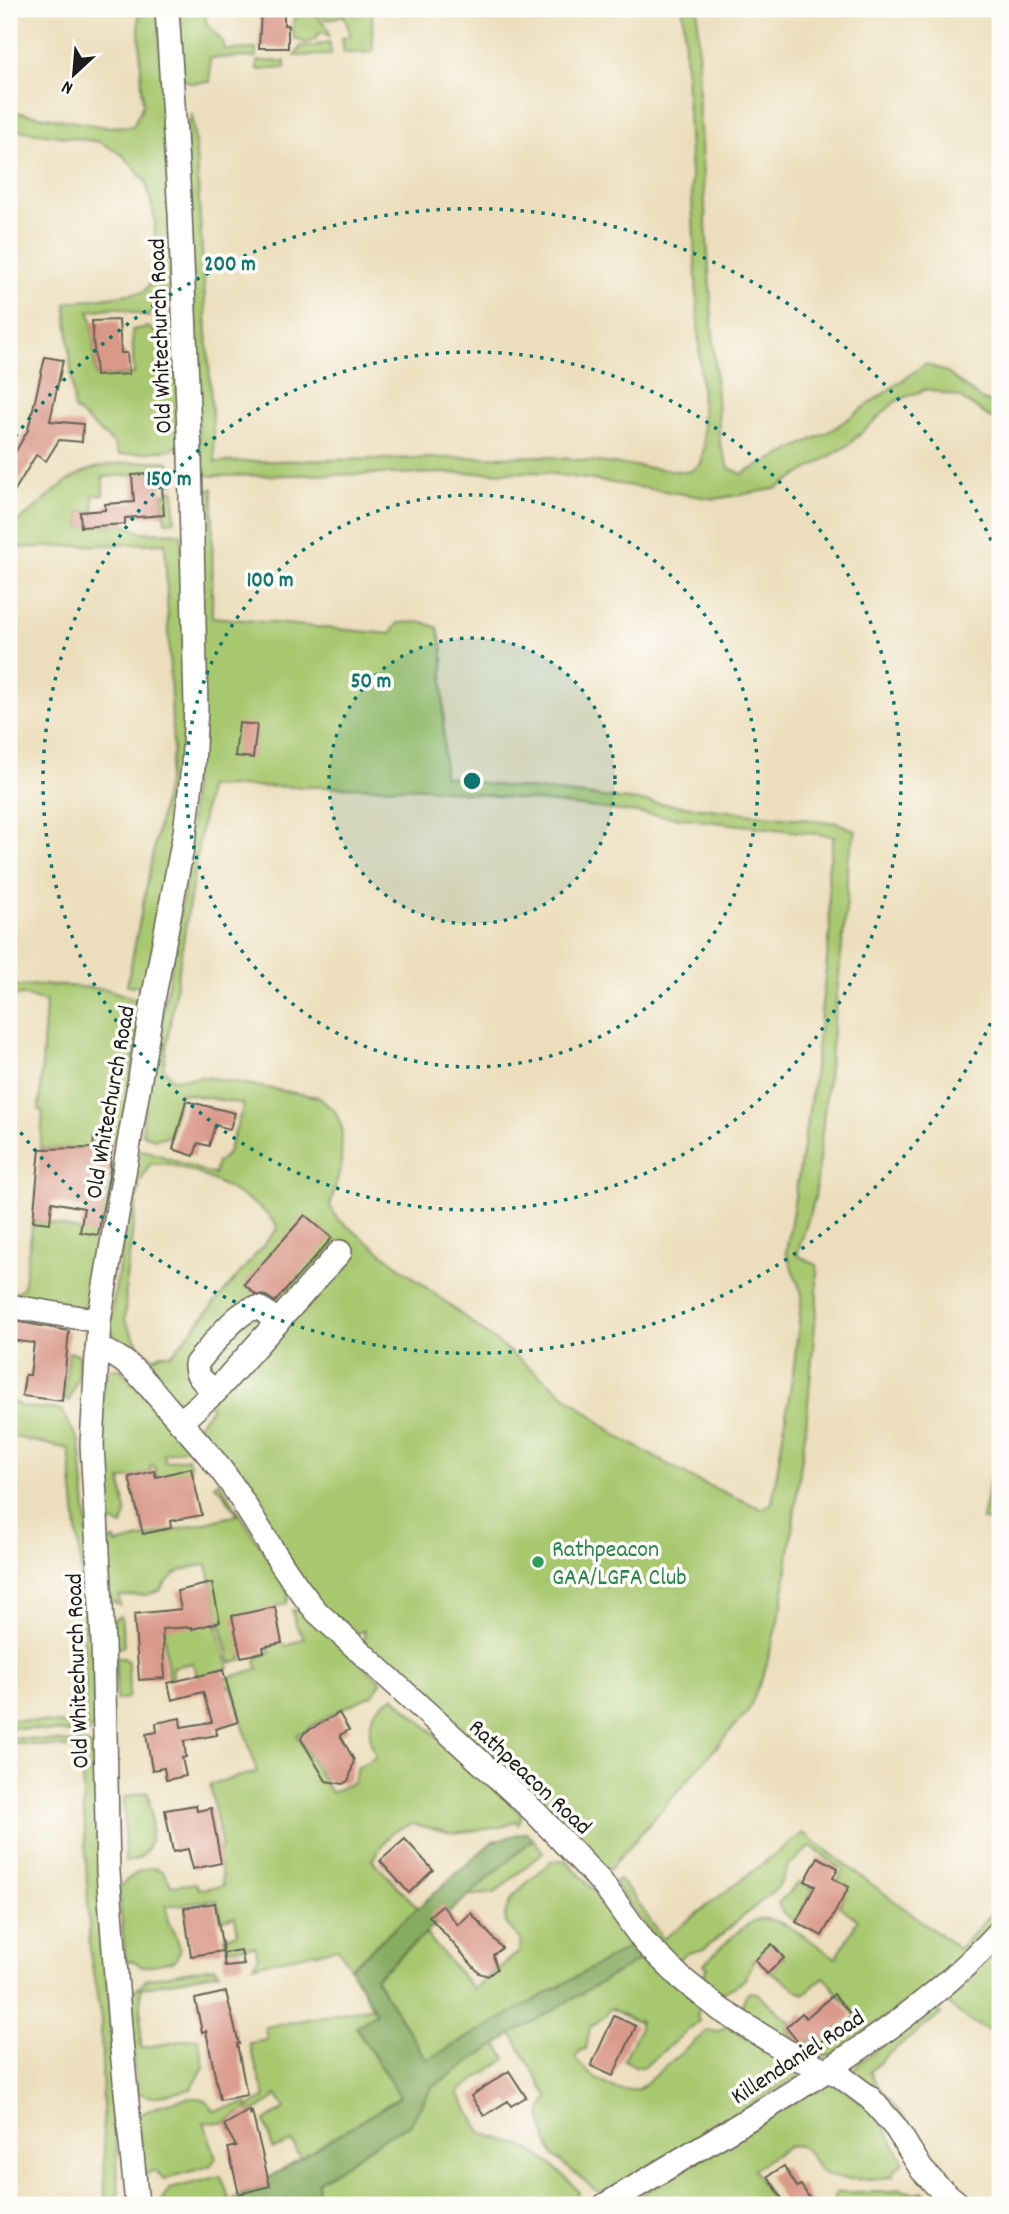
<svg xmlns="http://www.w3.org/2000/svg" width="1009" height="2214" font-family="Dekko,sans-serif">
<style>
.green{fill:#a8c870;stroke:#627246;stroke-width:2;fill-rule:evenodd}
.forest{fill:#86ac62;stroke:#51643f;stroke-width:2}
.building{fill:#d99989}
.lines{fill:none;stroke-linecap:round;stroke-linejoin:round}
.minor-casing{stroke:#656054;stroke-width:26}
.minor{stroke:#fff;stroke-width:23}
.ring{fill:none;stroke:#0f766e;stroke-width:3.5;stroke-dasharray:3.5 7}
.leisure-dot{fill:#2e9e5b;stroke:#fdfcf7;stroke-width:2.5}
.labels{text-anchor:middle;stroke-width:7;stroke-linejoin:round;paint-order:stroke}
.street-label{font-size:24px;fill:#1c1c1c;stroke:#fdfcf7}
.leisure-label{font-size:24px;fill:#27864d;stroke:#fdfcf7;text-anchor:start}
.centre{fill:#0f766e;stroke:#fdfcf7;stroke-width:3.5}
.ring-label{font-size:21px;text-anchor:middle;font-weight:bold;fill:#0f766e;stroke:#fdfcf7;stroke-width:7;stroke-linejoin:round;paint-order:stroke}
</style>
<rect width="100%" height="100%" fill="#fdfcf7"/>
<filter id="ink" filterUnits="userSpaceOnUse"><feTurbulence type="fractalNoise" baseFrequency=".0143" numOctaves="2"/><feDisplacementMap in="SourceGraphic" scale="14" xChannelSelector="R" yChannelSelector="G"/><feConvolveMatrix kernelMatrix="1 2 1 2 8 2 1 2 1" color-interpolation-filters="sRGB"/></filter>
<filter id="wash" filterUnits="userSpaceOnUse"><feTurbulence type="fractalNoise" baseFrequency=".00686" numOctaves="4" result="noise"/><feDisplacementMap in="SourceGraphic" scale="28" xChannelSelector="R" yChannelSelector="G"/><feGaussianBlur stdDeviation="1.57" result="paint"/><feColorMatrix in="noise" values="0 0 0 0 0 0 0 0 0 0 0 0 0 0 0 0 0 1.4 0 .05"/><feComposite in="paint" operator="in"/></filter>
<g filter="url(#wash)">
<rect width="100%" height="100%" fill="#ecdebc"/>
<g class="green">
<path d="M138,9H158L174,302L155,307L148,317L116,307L89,311L92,321L96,376L134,374L132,330L148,327L160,335L171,334L175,337L181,438L174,449L119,455L113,443L74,409L66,303L143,292L154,279L155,219L146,182L124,156L100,142L9,129V111L106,127L133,126L143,105Z"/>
<path d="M179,9H208L205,21L223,42L225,50L256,49V57L210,58V82L190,83L182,77Z"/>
<path d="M298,9L312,10L328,28L329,36L324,32L318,34L315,40L306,43L295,39L292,28Z"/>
<path d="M315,9H372L373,52L344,53L342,38L351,36L344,15L327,20Z"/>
<path d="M683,9H698L699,113L720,444L729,468L742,474L832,430L925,364L946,372L982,400L1000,405V420L991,418L959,397L927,389L896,401L847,446L775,489L715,499L541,472L210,476L200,468L186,128L192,115L196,152L215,462L543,456L689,472L701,464L704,447Z"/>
<path d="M328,42L330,43L331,55L295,56L301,46L312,47Z"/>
<path d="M257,61H285V68L257,70Z"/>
<path d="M161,461L169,462L172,467L174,484L162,483L161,473L103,477V495H93L94,511L80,512L81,527L125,524L140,532L181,533L186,645L184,766L154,947L144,983L141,987L127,985L173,752L165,543L9,548V525C32,516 46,496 66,482C94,462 128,462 161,461Z"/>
<path d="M213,488L212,617L390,634L398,623L423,622L438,628L443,650L444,776L494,785L838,823L856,831L847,861V900L815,1197L797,1255L817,1265V1303L806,1427L782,1605L764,1674L748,1711L609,1870L365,1648L364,1630L356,1634L331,1620L196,1427L212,1407L200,1395L178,1404L116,1340L109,1326L139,1151L145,1150L214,1175L217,1162L227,1155L244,1104L180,1093L170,1136L154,1139L142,1133L147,1086L152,1077L189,862L202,498L207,491ZM208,786L426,788L834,836L828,870L830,932L813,1084L786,1253L802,1294L794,1366L772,1503L762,1509L698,1481L619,1437L337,1218L330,1206L341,1166L342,1128L335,1111L318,1097L206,1077L173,1079L163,1068ZM150,1164C157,1164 165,1163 172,1165C202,1173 263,1201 278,1228L172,1354H161L153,1358L139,1346L125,1321L126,1279L139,1184Z"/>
<path d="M168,490H174L175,521L165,522L163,494H168Z"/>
<path d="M54,985L107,989L139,1000L142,1009L118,1152H111L112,1138L94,1137L93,1151L80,1148L40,1149L43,1113L39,1109L46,1002L22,995L9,997V986Z"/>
<path d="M110,1167L115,1168L95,1285L88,1302L82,1309L9,1299V1293L13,1294L23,1288L33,1221L50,1223L98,1235Z"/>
<path d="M69,1352L79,1354L78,1377L69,1401L64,1400Z"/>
<path d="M113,1369H120L191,1447L164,1454L165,1462L188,1458L191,1468L163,1505L154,1465L150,1466L151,1472L121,1480L126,1513L122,1526L114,1522L108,1525L102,1483V1385L107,1371Z"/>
<path d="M9,1400L22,1407L61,1410L80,1443L87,1520L94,1647V1727L86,1734L9,1727V1719L86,1726L82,1581L69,1449L9,1436Z"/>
<path d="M1000,1427V1522L982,1520Z"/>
<path d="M219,1481L289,1591L287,1603L275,1607L241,1657L243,1660L231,1663L220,1622L216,1623L229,1668L217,1672L219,1680L258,1669L256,1661L259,1656L270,1652L268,1646L282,1643L287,1646L304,1638L295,1623L292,1610L306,1611L381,1682L373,1695L339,1710L297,1735L331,1793L353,1782L358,1767L376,1757C365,1733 367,1709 394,1697L520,1812L522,1816L518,1824L516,1821L502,1827L454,1833L412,1824L392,1832L372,1860L418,1908L350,1968L338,1948L254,1965L258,1956L255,1946L227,1949L224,1937L238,1934L235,1917L221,1920L217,1900L167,1906C167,1911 167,1920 169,1924C175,1936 186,1948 174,1961L142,1967L134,1961H126L118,1889C134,1871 160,1854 171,1886L196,1883L199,1889L223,1886L218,1850L222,1848L210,1784L257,1772L231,1686L203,1693L193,1663L172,1667L173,1677H168L164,1629L168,1628V1622L217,1609L207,1565C185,1567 172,1572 160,1591L146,1595L119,1596L120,1605L109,1600L107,1543L111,1540H115L116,1544L238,1515L221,1490L214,1485Z"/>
<path d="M121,1616L124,1646L117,1647C111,1640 111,1625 115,1618Z"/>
<path d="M116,1658H124L128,1661L129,1696L124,1700H116Z"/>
<path d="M9,1737L85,1744L95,1747L119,2194L105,2202L101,2019L90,1954L81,1749L9,1743Z"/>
<path d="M148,1792C152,1816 160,1861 125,1862L124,1797Z"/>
<path d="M803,1833L959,1949L991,1914L1000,1900V1918L934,1983L833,2055L812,2057L738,2014L746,1995L750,1992L757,1993L791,2023L786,2028L801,2046L810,2039L815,2046L826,2037L830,2041L835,2042L845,2032V2026L857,2017L824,1977L804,1994C791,1989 782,1977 770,1971L784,1958L772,1945L755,1960L745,1979L736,1986L714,1997L700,1984L707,1967L704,1964C716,1953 744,1922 759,1919C782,1915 818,1947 836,1958L858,1920L839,1906L848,1888L837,1881L843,1871L811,1846L788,1866L782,1881L777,1888L704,1949L688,1953L675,1961L657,1941L614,1883L618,1879L632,1894L663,1939Z"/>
<path d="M533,1839L543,1852L495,1893L468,1896Z"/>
<path d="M566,1860L700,2006L697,2016L699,2021L644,2067H637L624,2060L639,2030V2020L635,2021L610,2008L605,2016L590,2027L586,2050L582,2049L575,2058C590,2077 613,2095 639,2089L708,2030L718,2032L726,2026L797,2069L798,2077L604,2193L597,2191L554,2156L546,2140L541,2113L548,2097L512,2034L645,1956L635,1944L427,2061L375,1978L426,1934L473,1989L519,1952L521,1941L506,1923L505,1915L509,1903L517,1892L552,1861Z"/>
<path d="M800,1882L813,1890L796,1922L782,1912L778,1903Z"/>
<path d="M1000,1943V2031C979,2030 958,2016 945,1999Z"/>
<path d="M214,1967L219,1972L141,1988V2048L198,2038L204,2067L191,2089L153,2097L137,2093L127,1996C133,1988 142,1989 146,1979Z"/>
<path d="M373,2007L377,2013L356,2028L400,2097L301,2158L292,2142L273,2149L265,2121L285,2108L276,2095L271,2101L250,2114L248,2108L224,2123L204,2122L216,2158L210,2166L165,2179L154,2170L144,2176L137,2117C149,2108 181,2097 197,2098C206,2098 210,2105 214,2111L247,2103L249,2107L265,2097L249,2043L267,2040L265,2027Z"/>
<path d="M934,2008L941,2014L888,2054L870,2072L877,2085L910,2124L952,2181L980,2205H968L854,2077L853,2071L860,2062Z"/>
<path d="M497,2044L506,2059L458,2092L481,2132C494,2138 509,2141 523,2147C544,2156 564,2175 579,2192L575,2205H323L317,2194V2182L392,2133L410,2125L432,2087Z"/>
<path d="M832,2083L875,2110L904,2162L895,2170L894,2176C877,2180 844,2181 827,2175C811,2170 812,2141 791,2146C781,2149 763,2164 753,2169L775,2205H624L824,2085Z"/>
<path d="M221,2176L230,2201L223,2205H160L169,2189Z"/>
<path d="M899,2189L915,2194L924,2192L926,2197L916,2205H836L834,2196L837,2192H890Z"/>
</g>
<path class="forest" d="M526,1832L533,1839L375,1978L427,2060L635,1944L646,1956L512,2034L432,2087L410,2125L392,2133L318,2182L317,2194L323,2205H290L287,2199L277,2205H223L247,2192L270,2186L268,2178L400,2097L356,2027L376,2013L350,1968L493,1841Z"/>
<g id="blocks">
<g class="building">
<path d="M261,9H284V25H288V48H259Z"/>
<path d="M119,320L121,353H127L129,374L96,376L92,321Z"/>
<path d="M45,357L63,360L50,421L83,424L82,442L59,440L46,461L36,455L9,500V463L28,430Z"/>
<path d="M161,473L164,515L125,518V524L81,527L80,512L105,510V504L134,502L132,475Z"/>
<path d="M239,723L257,725L253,758L235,756Z"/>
<path d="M186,1101L235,1113L230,1129L215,1125L209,1146L198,1143L194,1156L173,1149Z"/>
<path d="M94,1137L112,1138L110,1170L98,1235L80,1232L84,1208L52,1202L50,1223L33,1221L40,1149L93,1148Z"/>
<path d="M305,1215L332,1238L275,1302L266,1296L256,1295L244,1284Z"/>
<path d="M9,1320L69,1331L62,1401L22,1396L25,1375H30L34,1343L9,1340Z"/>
<path d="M191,1468L202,1515L170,1521L171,1528L143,1534L129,1477L154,1471L156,1477Z"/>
<path d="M212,1583L220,1622L192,1629V1627L162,1629L165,1678L139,1680L134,1614L181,1609L177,1591Z"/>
<path d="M275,1607L282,1643L263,1647L264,1652L241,1657L232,1616Z"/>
<path d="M223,1670L238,1722L215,1729L217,1735L184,1741L186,1757L182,1758L186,1776L166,1780L164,1768L152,1770L146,1734L157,1732L156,1723L180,1718L181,1727L212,1722L203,1692L172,1700L168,1683Z"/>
<path d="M339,1713L349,1730L340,1735L354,1760L349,1780L343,1784L326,1781L301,1739L304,1733Z"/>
<path d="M196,1805L197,1811L211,1808L221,1863L193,1869L188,1849L173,1852L165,1810Z"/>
<path d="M405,1839L433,1870L409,1893L380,1861Z"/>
<path d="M818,1857L838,1868L833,1878L849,1887L822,1936L796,1922L815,1886L805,1881Z"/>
<path d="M215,1903L223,1951L191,1956L184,1908Z"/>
<path d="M442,1905L458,1925L471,1913L502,1948L493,1955L497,1969L488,1976L479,1973L429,1916Z"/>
<path d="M772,1944L784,1958L767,1974L755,1960Z"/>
<path d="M241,1950L244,1965L225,1967L223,1953Z"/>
<path d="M226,1992L239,2044H237L247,2095L220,2100L206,2031L202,2032L195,1999Z"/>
<path d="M834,1994L852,2016L843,2024L840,2037L835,2041L824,2039L815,2046L810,2039L803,2045L798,2042L786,2027L802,2013L806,2018Z"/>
<path d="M614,2016L636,2026L613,2076L591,2066Z"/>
<path d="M509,2071L526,2097L511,2106L508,2101L484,2116L471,2096Z"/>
<path d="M250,2110V2114L252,2112L270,2186L239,2194L228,2148L236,2146L224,2125Z"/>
<path d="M784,2166L797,2187L801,2185L814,2205H786L768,2176Z"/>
</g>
</g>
</g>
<g filter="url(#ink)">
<use href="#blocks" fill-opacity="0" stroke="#656054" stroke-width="2"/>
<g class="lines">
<defs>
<g id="minor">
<path d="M9,1306L99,1321"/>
<path d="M97,1350C125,1353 148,1385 166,1406C189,1432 214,1458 234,1488C261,1530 285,1574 317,1612L536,1813L602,1883L645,1943L681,1978L721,2010L799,2059L839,2075L870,2098L896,2128L922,2170L938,2187L960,2205"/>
<path d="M215,1392C206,1383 195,1377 196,1364C208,1351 242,1302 260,1309C266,1311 273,1319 277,1323"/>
<path d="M180,1422L215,1392L340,1252"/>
<path d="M137,2205L121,2040L108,1872L103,1642L92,1444L99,1321L154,995L185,832L193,767L196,707L190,456L180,213L167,9"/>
<path d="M605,2205C656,2175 706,2144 757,2114C844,2061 931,2006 1000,1931"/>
</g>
</defs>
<use href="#minor" class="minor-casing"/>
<use href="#minor" class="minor"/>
</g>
</g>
<circle cx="472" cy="781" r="143" fill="#0f766e" fill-opacity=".12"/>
<g class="ring">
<circle cx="472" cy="781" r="143"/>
<circle cx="472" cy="781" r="286"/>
<circle cx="472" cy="781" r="429"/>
<path d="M999 1004A572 572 0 0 1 9 1117M9 445A572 572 0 0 1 999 558"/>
</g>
<circle class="leisure-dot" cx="538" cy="1562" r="7"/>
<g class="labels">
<g class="street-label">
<text transform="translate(159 336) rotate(-92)" y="8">Old Whitechurch Road</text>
<text transform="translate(109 1102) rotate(-80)" y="8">Old Whitechurch Road</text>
<text transform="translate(76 1671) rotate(-92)" y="8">Old Whitechurch Road</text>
<text transform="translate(531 1776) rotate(43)" y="8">Rathpeacon Road</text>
<text transform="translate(797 2056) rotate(-33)" y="8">Killendaniel Road</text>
</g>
<g class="leisure-label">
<text x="552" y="1556">Rathpeacon<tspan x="552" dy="28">GAA/LGFA Club</tspan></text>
</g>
</g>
<circle cx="472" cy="781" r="10" class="centre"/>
<g class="ring-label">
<text x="230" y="270">200 m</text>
<text x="169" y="485">150 m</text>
<text x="270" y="586">100 m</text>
<text x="371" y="687">50 m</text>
</g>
<rect width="1009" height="2214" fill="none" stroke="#fdfcf7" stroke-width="35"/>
<g transform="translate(74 74) rotate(206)" stroke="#fdfcf7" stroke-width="5" paint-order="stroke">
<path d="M0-5L12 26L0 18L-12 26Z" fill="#1c1c1c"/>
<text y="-10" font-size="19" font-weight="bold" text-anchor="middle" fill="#1c1c1c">N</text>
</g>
</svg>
